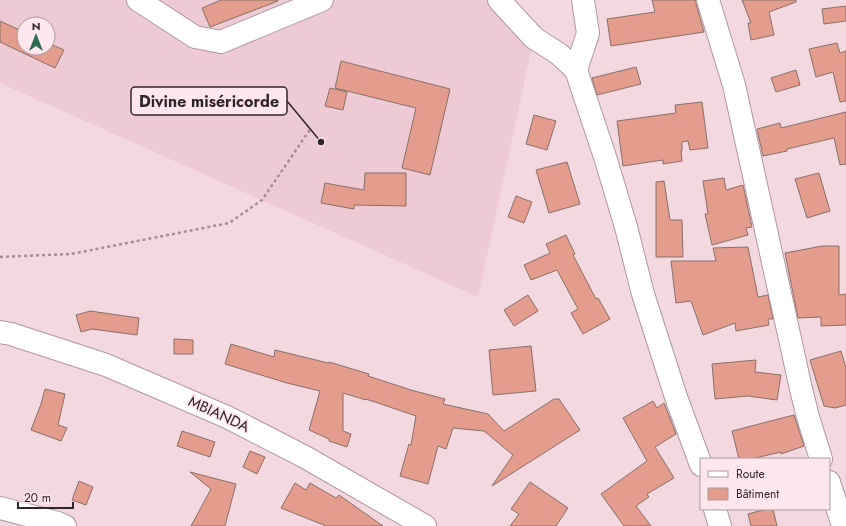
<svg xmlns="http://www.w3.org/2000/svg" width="846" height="526" font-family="Jost,sans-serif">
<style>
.built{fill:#edcad4;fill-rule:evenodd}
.building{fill:#e49c8c;stroke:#88706a}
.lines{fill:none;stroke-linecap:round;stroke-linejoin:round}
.minor-casing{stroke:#b1979e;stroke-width:24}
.path{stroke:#a38f93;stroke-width:2.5;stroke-dasharray:3 3;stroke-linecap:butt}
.minor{stroke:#fff;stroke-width:22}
.labels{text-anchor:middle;stroke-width:3.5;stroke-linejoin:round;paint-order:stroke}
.street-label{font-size:15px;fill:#302628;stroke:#fde7ec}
.leader{fill:none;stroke:#302628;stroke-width:1.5}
.callout-dot{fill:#302628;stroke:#fde7ec;stroke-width:1.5}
.callout{fill:#fde7ec;stroke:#302628;stroke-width:1.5}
.callout-label{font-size:16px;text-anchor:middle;font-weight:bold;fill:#302628}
</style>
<rect width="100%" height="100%" fill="#f4d8df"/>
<path class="built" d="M0,0H499L534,38L478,297L0,83ZM24,24H48V48H24Z"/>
<g class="building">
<path d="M221,0H278V1L210,27L202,8Z"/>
<path d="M652,0H696V4L704,32L611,46L607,19L655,12Z"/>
<path d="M742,0H796V2L769,12L774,35L751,40L748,23H751Z"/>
<path d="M846,6V21L824,24L822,9Z"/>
<path d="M0,21L24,32V48H48V43L64,50L55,68L0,42Z"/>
<path d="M837,43L840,53L846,51V101L840,102L833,72L816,77L809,49Z"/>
<path d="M341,61L450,89L430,175L402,168L416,108L335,88Z"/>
<path d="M636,67L641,84L597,95L592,78Z"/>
<path d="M796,70L800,85L776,92L771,78Z"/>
<path d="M330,88L347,92L343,110L325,106Z"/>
<path d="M702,102L708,148L690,150L688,141L682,142V151H681L682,161L663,164V160L623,166L617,121L676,113L675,105Z"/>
<path d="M846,112V164L840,165L834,138L787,149V151L763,156L757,129L780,123L781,128Z"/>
<path d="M534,115L556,121L547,150L526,144Z"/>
<path d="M567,162L580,204L549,213L536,170Z"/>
<path d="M365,173H406V206L354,205V209L321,203L325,183L364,190Z"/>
<path d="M819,173L830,211L807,218L795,179Z"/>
<path d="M724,178L726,190L743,185L752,227L746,228L748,235L712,245L705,214H708L703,181Z"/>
<path d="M664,181L670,220H682L683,257H656V182Z"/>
<path d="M516,196L532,202L524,223L508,217Z"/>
<path d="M566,235L575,254L573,255L596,299L598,298L610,319L583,334L571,313L578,309L557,270L531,280L524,265L550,253L546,244Z"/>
<path d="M822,246H839V295L846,294V325L821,326V317L798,318L785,253Z"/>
<path d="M748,247L758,297L768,295L773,319H768L769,325L736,331L735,323L703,335L691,301L676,303L671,261H716L713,248Z"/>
<path d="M528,295L538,311L514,326L504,310Z"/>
<path d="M90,311L139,318L137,335L92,329L81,332L76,315Z"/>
<path d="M174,339L193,340V354H174Z"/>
<path d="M231,344L274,357L275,350L328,363L329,362L369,374L368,376L411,390L445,399L443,404L488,414L504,431L554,399H559L580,430L492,486L513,455L484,431L453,428L446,449L438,446L428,484L400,476L409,444L411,445L416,416L366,399V400L343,393V431L351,434L347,447L329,441V439L309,430L320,391L287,383L225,364Z"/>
<path d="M531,346L536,391L493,395L489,350Z"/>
<path d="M841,351L846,368V405L835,408L824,406L810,360Z"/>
<path d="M756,360L755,372L781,375L777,400L748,396L715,399L712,364Z"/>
<path d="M45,389L65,394L58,425L67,428L61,441L31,430L41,404Z"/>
<path d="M653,401L657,408L664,403L676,434L655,447L674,478L647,494L649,497L636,506L651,526H624L601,494L647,461L623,418Z"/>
<path d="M794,415L804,446L781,454V452L751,459H739L732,431Z"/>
<path d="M182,431L215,442L210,457L177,446Z"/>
<path d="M250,451L265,457L257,474L243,467Z"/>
<path d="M190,472L236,484L225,526H191L211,489Z"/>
<path d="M79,481L93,487L86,505L72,500Z"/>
<path d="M530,482L568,508L556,526H510L519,514L511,509Z"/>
<path d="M295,483L306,490L310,483L336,498L339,495L383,526H326L281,508Z"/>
<path d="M767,509H773L777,526H751L748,514Z"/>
</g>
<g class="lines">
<defs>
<g id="minor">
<path d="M138,0L195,37L221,42L322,0"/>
<path d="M499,0L534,38L559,54L576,70L606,160L626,227L643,294L676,397L701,465"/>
<path d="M708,0L734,85L801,389L808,417L821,459"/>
<path d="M576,70L588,33L583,0"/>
<path d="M0,332L11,334L106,365L227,417L305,457L425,526"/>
<path d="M829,482L843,526"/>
<path d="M0,508L58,523L65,526"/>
<path d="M715,509L720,526"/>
</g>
</defs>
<use href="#minor" class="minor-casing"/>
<path class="path" d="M0,257L71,254L229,223L262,200L311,128"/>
<use href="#minor" class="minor"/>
</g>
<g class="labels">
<g class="street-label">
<text transform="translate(219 414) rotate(25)" y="5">MBIANDA</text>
</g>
</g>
<path class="leader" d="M321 142L287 101"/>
<circle class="callout-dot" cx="321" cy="142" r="4"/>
<rect class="callout" x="131" y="87" width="156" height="28" rx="4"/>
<g class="callout-label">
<text x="209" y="107">Divine miséricorde</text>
</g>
<rect x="700" y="458" width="130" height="52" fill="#fde7ec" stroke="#ab9a9e"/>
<rect x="708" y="471" width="20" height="6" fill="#ffffff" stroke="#ab9a9e"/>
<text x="736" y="478" font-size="12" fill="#302628">Route</text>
<rect x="708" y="488" width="20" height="12" fill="#e49c8c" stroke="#ab9a9e"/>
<text x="736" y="498" font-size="12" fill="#302628">Bâtiment</text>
<g transform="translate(36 36)"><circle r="19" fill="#fde7ec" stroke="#ab9a9e"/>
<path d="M0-3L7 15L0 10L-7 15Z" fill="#2e6952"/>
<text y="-6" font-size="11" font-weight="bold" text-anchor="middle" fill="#302628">N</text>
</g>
<path d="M18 502v6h55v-6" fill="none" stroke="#302628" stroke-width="2"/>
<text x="24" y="502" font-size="12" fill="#302628" stroke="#fde7ec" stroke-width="3" paint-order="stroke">20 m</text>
</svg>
